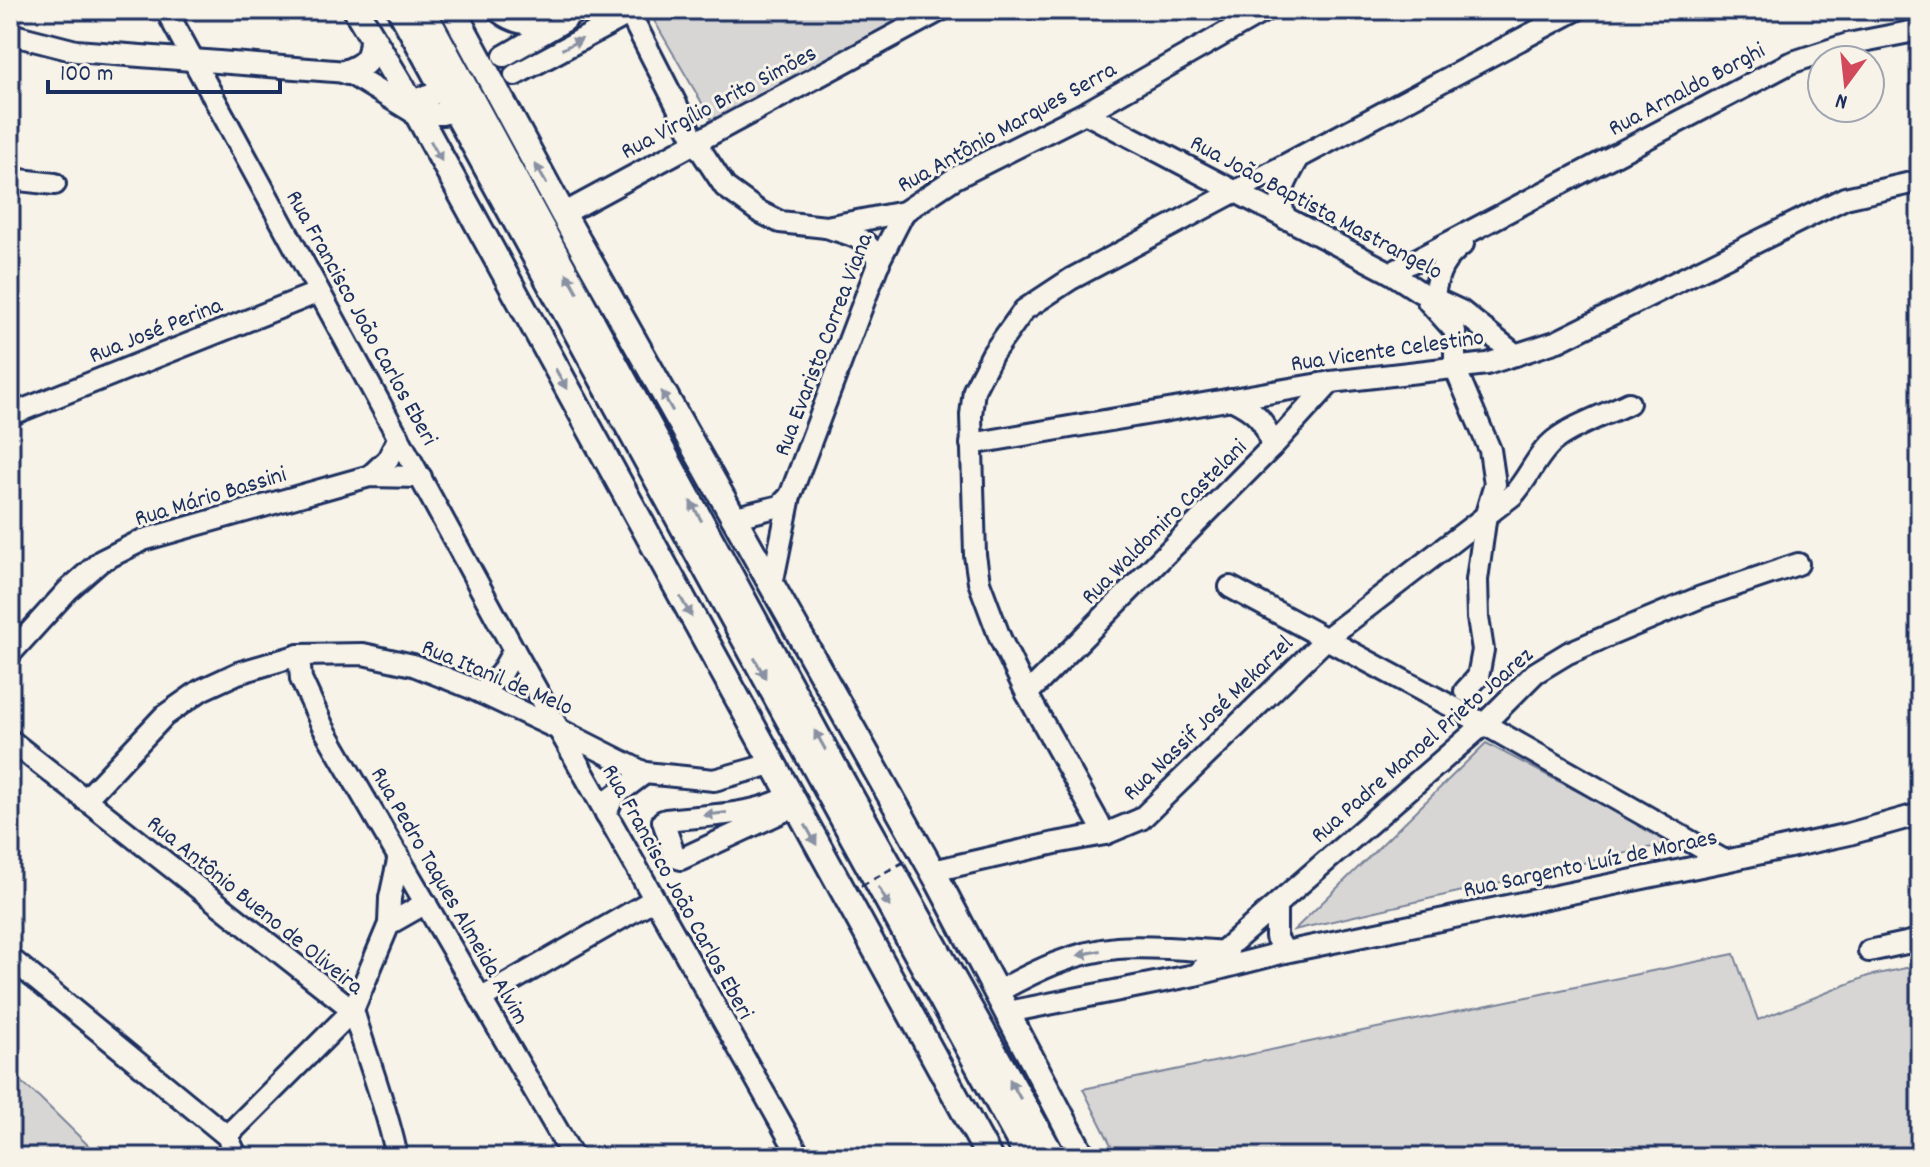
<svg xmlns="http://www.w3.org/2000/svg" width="1930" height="1167" font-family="Dekko,sans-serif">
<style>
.green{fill:#d7d6d4;stroke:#798299;stroke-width:2}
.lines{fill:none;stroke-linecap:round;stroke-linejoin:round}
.minor-casing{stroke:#1b2f5e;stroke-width:26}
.major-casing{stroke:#1b2f5e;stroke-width:30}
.minor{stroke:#f7f3e8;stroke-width:20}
.major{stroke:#f7f3e8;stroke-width:24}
.path-bridge{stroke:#1b2f5e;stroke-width:3;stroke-dasharray:8 6;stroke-linecap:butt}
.oneway{fill:#8991a3}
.labels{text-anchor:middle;stroke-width:6;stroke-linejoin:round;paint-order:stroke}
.street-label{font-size:24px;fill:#1b2f5e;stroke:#f7f3e8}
</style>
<rect width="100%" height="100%" fill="#f7f3e8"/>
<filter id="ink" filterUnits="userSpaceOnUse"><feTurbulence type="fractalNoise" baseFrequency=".0125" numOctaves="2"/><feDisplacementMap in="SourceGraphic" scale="16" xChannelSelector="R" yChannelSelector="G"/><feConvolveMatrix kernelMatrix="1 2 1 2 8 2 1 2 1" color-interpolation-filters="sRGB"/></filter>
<g filter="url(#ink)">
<g class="green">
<path d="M666,10H920L713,122L652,17Z"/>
<path d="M1486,743L1674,842L1294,930Z"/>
<path d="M1734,954L1758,1020L1868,976L1920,965V1157H1117L1083,1089Z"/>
<path d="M10,1073L39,1097L100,1157H10Z"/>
</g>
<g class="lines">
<defs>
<g id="minor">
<path d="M166,10L514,650L800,1157"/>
<path d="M628,10L696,143L725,187L758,211L780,222L826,227L904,212L955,178L1085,113L1266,10"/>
<path d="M10,34L76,51L347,72L416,114H443"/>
<path d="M504,56L566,20"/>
<path d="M515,75L636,10"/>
<path d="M399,103L432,95"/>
<path d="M1085,113L1391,273L1420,292L1461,311L1516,355"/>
<path d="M10,177L20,180L55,184"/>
<path d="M563,214L941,10"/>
<path d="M1286,219C1275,194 1286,182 1298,159"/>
<path d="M826,227C852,236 868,236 879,263"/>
<path d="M1391,273L1790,63L1848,44L1920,30"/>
<path d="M1434,297C1437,272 1443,260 1463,244"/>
<path d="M1428,301L1455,331V368L1490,450L1495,484L1486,514L1477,580L1478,618L1483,650L1478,677L1465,691"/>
<path d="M1231,399C1254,410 1268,421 1271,448"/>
<path d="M10,415L319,292"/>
<path d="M971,444L1331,382L1487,364L1558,341L1845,198L1920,181"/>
<path d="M370,476L388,459L399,437"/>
<path d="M732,518L780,506L790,496"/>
<path d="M772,585L790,496L880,259L904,212"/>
<path d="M1230,587L1484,724L1725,861"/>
<path d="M10,654L68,590L101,561L143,540L370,476L421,477"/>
<path d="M299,655L301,679L323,727L573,1157"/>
<path d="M482,693L501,673L514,650"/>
<path d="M1027,694L1271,448L1331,382"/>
<path d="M10,740L353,1010C367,1059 387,1107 397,1157"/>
<path d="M790,796C753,816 707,815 666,820L663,821L675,857L681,859L795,806"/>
<path d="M85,800L164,716L201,690L238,673L299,655L363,654L413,665L471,688L558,729L645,773L714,780L772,764"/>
<path d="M606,814L613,797L645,773"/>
<path d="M1105,834L1027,694L1000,638L979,582L975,555L971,415L974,390L993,353L1024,310L1071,279L1576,10"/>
<path d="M933,871L1055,843L1105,834L1141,819L1327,638L1513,495C1529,478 1537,454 1555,440C1572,426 1609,413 1629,403"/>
<path d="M1276,906V937L1285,952"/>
<path d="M389,924L426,903"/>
<path d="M1869,951L1920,940"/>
<path d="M10,958L227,1136L237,1157"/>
<path d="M1201,970L1484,724L1535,673L1568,653L1603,638L1701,597L1798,564"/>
<path d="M997,992C1035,971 1073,952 1117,948C1149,945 1196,950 1228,952"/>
<path d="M482,998L653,900"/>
<path d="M1008,1012L1195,975L1285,952L1725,861L1849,834L1920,814"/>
<path d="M227,1136L353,1010L389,924L390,898L399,856"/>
</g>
<g id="major">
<path d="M356,10L409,99L989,1157"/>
<path d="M400,10L1028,1157"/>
<path d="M423,10L835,768L1053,1157"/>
<path d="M453,10L563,214L937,879L1083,1157"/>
<path d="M500,10C525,30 549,21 576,10"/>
<path d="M347,72C366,65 371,59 372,39"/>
</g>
</defs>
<use href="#minor" class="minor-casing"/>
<use href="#major" class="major-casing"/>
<use href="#minor" class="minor"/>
<use href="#major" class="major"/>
<path class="path-bridge" d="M861,886L911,858"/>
</g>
<defs><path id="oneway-solid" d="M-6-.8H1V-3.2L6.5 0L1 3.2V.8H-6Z" transform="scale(2)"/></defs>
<g class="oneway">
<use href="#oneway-solid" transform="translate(572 44) rotate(-28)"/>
<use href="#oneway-solid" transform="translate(436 151) rotate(61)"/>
<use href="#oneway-solid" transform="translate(541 174) rotate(-119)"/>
<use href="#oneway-solid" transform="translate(572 283) rotate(-119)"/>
<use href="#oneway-solid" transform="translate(561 379) rotate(61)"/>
<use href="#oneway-solid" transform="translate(667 401) rotate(-119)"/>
<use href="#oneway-solid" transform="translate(696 511) rotate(-119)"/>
<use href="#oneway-solid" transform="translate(686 607) rotate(61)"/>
<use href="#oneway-solid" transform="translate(760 668) rotate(61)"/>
<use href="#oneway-solid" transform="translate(820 740) rotate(-119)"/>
<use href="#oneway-solid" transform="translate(715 814) rotate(173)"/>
<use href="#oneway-solid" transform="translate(811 835) rotate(61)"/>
<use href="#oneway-solid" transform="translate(884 897) rotate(61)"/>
<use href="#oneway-solid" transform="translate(1089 953) rotate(168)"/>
<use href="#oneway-solid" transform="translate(1015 1089) rotate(-119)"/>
</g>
</g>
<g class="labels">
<g class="street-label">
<text transform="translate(1686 88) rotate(-28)" y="8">Rua Arnaldo Borghi</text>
<text transform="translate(718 101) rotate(-28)" y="8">Rua Virgílio Brito Simões</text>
<text transform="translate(1006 126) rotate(-29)" y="8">Rua Antônio Marques Serra</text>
<text transform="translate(1317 206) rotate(28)" y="8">Rua João Baptista Mastrangelo</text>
<text transform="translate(363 317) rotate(61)" y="8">Rua Francisco João Carlos Eberi</text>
<text transform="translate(155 329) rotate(-22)" y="8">Rua José Perina</text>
<text transform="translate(822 344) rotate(-69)" y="8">Rua Evaristo Correa Viana</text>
<text transform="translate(1387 349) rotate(-8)" y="8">Rua Vicente Celestino</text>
<text transform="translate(210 495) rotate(-17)" y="8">Rua Mário Bassini</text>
<text transform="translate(1163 521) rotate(-45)" y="8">Rua Waldomiro Castelani</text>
<text transform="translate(498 676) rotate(23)" y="8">Rua Itanil de Melo</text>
<text transform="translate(1207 717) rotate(-44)" y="8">Rua Nassif José Mekarzel</text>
<text transform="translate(1421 744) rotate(-41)" y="8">Rua Padre Manoel Prieto Joarez</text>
<text transform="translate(1590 862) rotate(-12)" y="8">Rua Sargento Luíz de Moraes</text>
<text transform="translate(679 891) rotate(61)" y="8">Rua Francisco João Carlos Eberi</text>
<text transform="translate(451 895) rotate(60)" y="8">Rua Pedro Taques Almeida Alvim</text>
<text transform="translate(256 904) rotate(39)" y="8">Rua Antônio Bueno de Oliveira</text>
</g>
</g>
<rect width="1930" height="1167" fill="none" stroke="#f7f3e8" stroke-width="40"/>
<rect x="20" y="20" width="1890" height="1127" fill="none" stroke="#1b2f5e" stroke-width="3" filter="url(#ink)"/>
<g transform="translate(1846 84) rotate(195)"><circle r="38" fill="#f7f3e8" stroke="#9fa5b1" stroke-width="2"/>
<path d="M0-6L14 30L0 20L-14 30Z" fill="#d1495b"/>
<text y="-12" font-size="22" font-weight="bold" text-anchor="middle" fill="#1b2f5e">N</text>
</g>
<path d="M48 80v12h232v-12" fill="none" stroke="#1b2f5e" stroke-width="4"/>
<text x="60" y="80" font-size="24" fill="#1b2f5e" stroke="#f7f3e8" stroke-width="6" paint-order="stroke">100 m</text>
</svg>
